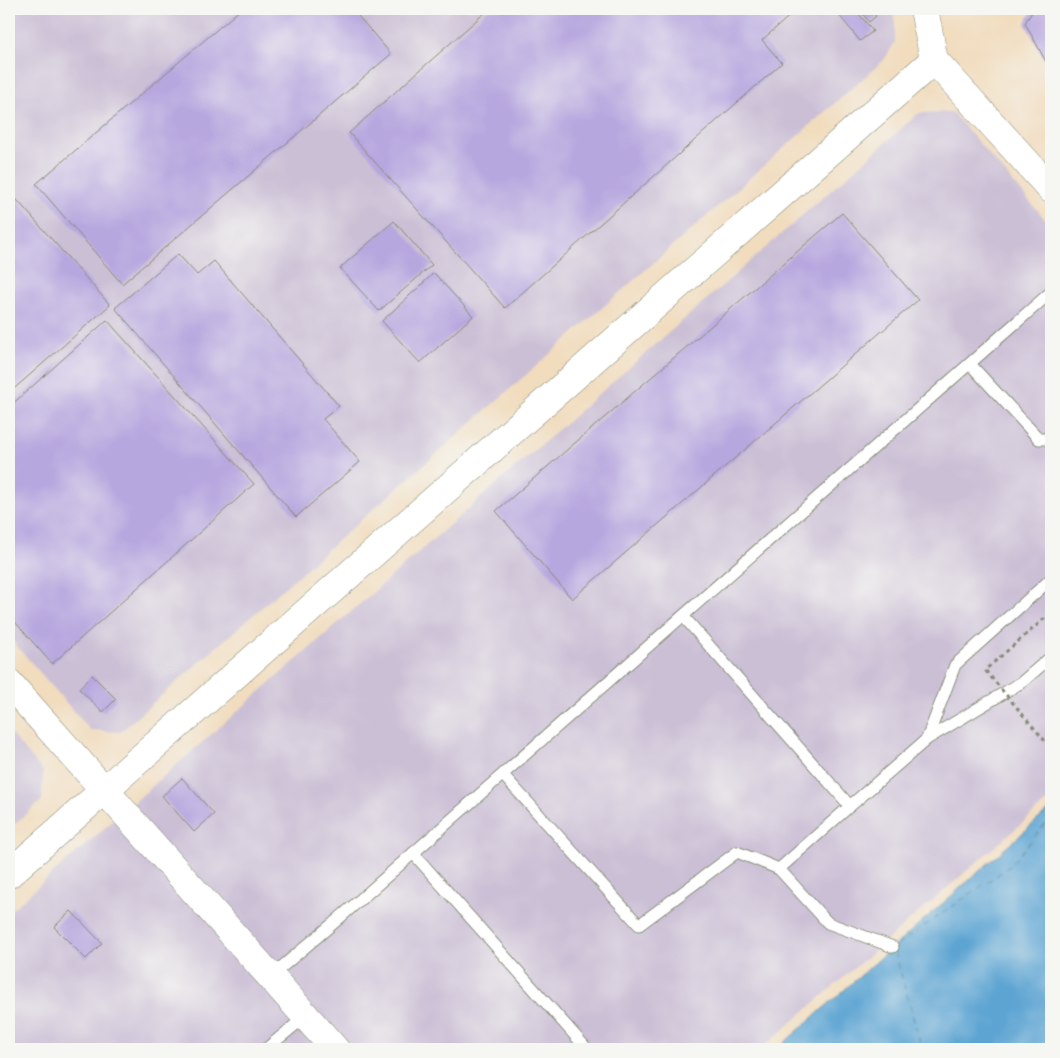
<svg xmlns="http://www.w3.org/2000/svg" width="1060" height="1058" font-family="'Playpen Sans',sans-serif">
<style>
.industrial{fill:#cbbfd5}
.water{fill:#5da4d3;stroke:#3e7084}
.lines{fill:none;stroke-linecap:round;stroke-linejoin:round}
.ferry{stroke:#325c64;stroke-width:1;stroke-dasharray:6 5;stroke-linecap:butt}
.building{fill:#b7a7df}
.lane-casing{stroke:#888c78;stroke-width:13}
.secondary-casing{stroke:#888c78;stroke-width:29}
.lane{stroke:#fff;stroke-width:11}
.secondary{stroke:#fff;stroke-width:28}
.path-bridge{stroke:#888c78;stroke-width:3;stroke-dasharray:4 4;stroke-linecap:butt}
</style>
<rect width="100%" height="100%" fill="#f6f6f2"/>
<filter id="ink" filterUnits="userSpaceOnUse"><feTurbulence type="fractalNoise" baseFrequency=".02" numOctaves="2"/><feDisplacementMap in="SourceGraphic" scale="10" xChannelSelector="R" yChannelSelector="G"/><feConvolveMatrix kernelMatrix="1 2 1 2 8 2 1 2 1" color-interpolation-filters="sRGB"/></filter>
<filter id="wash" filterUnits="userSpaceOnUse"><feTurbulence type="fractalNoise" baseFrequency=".0096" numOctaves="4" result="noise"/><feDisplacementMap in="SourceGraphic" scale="20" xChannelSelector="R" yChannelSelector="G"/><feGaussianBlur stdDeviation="1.12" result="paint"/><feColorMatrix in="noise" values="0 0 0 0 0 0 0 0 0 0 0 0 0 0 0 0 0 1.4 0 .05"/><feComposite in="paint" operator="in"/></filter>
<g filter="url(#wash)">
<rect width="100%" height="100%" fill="#f1dcbd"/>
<g class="industrial">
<path d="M9,9H892L895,22V42L884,60L120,732L90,730L9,637Z"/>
<path d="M952,112L1051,226V798L761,1049H9V912L919,113Z"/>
<path d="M9,732L43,771L42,800L9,829Z"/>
</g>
<path class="water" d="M1051,808V1049H777Z"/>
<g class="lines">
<g class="ferry">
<path d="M897,945L1010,866L1051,817"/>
<path d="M895,952L922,1049"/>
</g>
</g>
<g id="blocks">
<g class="building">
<path d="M241,9H352L391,54L122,284L36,184Z"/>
<path d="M489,9H791L794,12L762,40L782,63L505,308L349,133Z"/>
<path d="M834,9H855L873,31L860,41Z"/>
<path d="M859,9H871L876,16L869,22Z"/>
<path d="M1034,9H1051V71L1025,23Z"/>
<path d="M9,191L110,305L9,393Z"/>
<path d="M842,213L918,300L572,599L496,511Z"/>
<path d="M394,221L432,265L379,311L340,268Z"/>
<path d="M178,254L197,275L214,261L339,406L323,419L360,462L296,517L115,308Z"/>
<path d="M434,273L473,316L420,363L382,321Z"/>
<path d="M107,320L254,484L52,664L9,615V407Z"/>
<path d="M92,675L116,699L103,712L79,689Z"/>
<path d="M182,778L214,814L194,832L162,796Z"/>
<path d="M71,911L102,943L86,959L54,927Z"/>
</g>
</g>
</g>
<g filter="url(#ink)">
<use href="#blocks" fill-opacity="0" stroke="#888c78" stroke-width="1"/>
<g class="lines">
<defs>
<g id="lane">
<path d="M970,364L1039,439H1051"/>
<path d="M683,616L850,806L927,739L1022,682L1051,657"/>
<path d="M927,739L955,665L1051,579"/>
<path d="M503,775L639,925L737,852L779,869L850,806"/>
<path d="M413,853L587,1049"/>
<path d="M779,869L828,923L893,947"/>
<path d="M271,976L336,921L1051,292"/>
<path d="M266,1049L306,1016"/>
</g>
<g id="secondary">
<path d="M924,9L934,60L1051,189"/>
<path d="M9,683L335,1049"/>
<path d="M9,874L934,60"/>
</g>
</defs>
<use href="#lane" class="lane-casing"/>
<use href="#secondary" class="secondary-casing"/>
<use href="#lane" class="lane"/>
<use href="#secondary" class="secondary"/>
<path class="path-bridge" d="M1051,613L985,670L1051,748"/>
</g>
</g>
<rect width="1060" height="1058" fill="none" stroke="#f6f6f2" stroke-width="30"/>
</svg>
